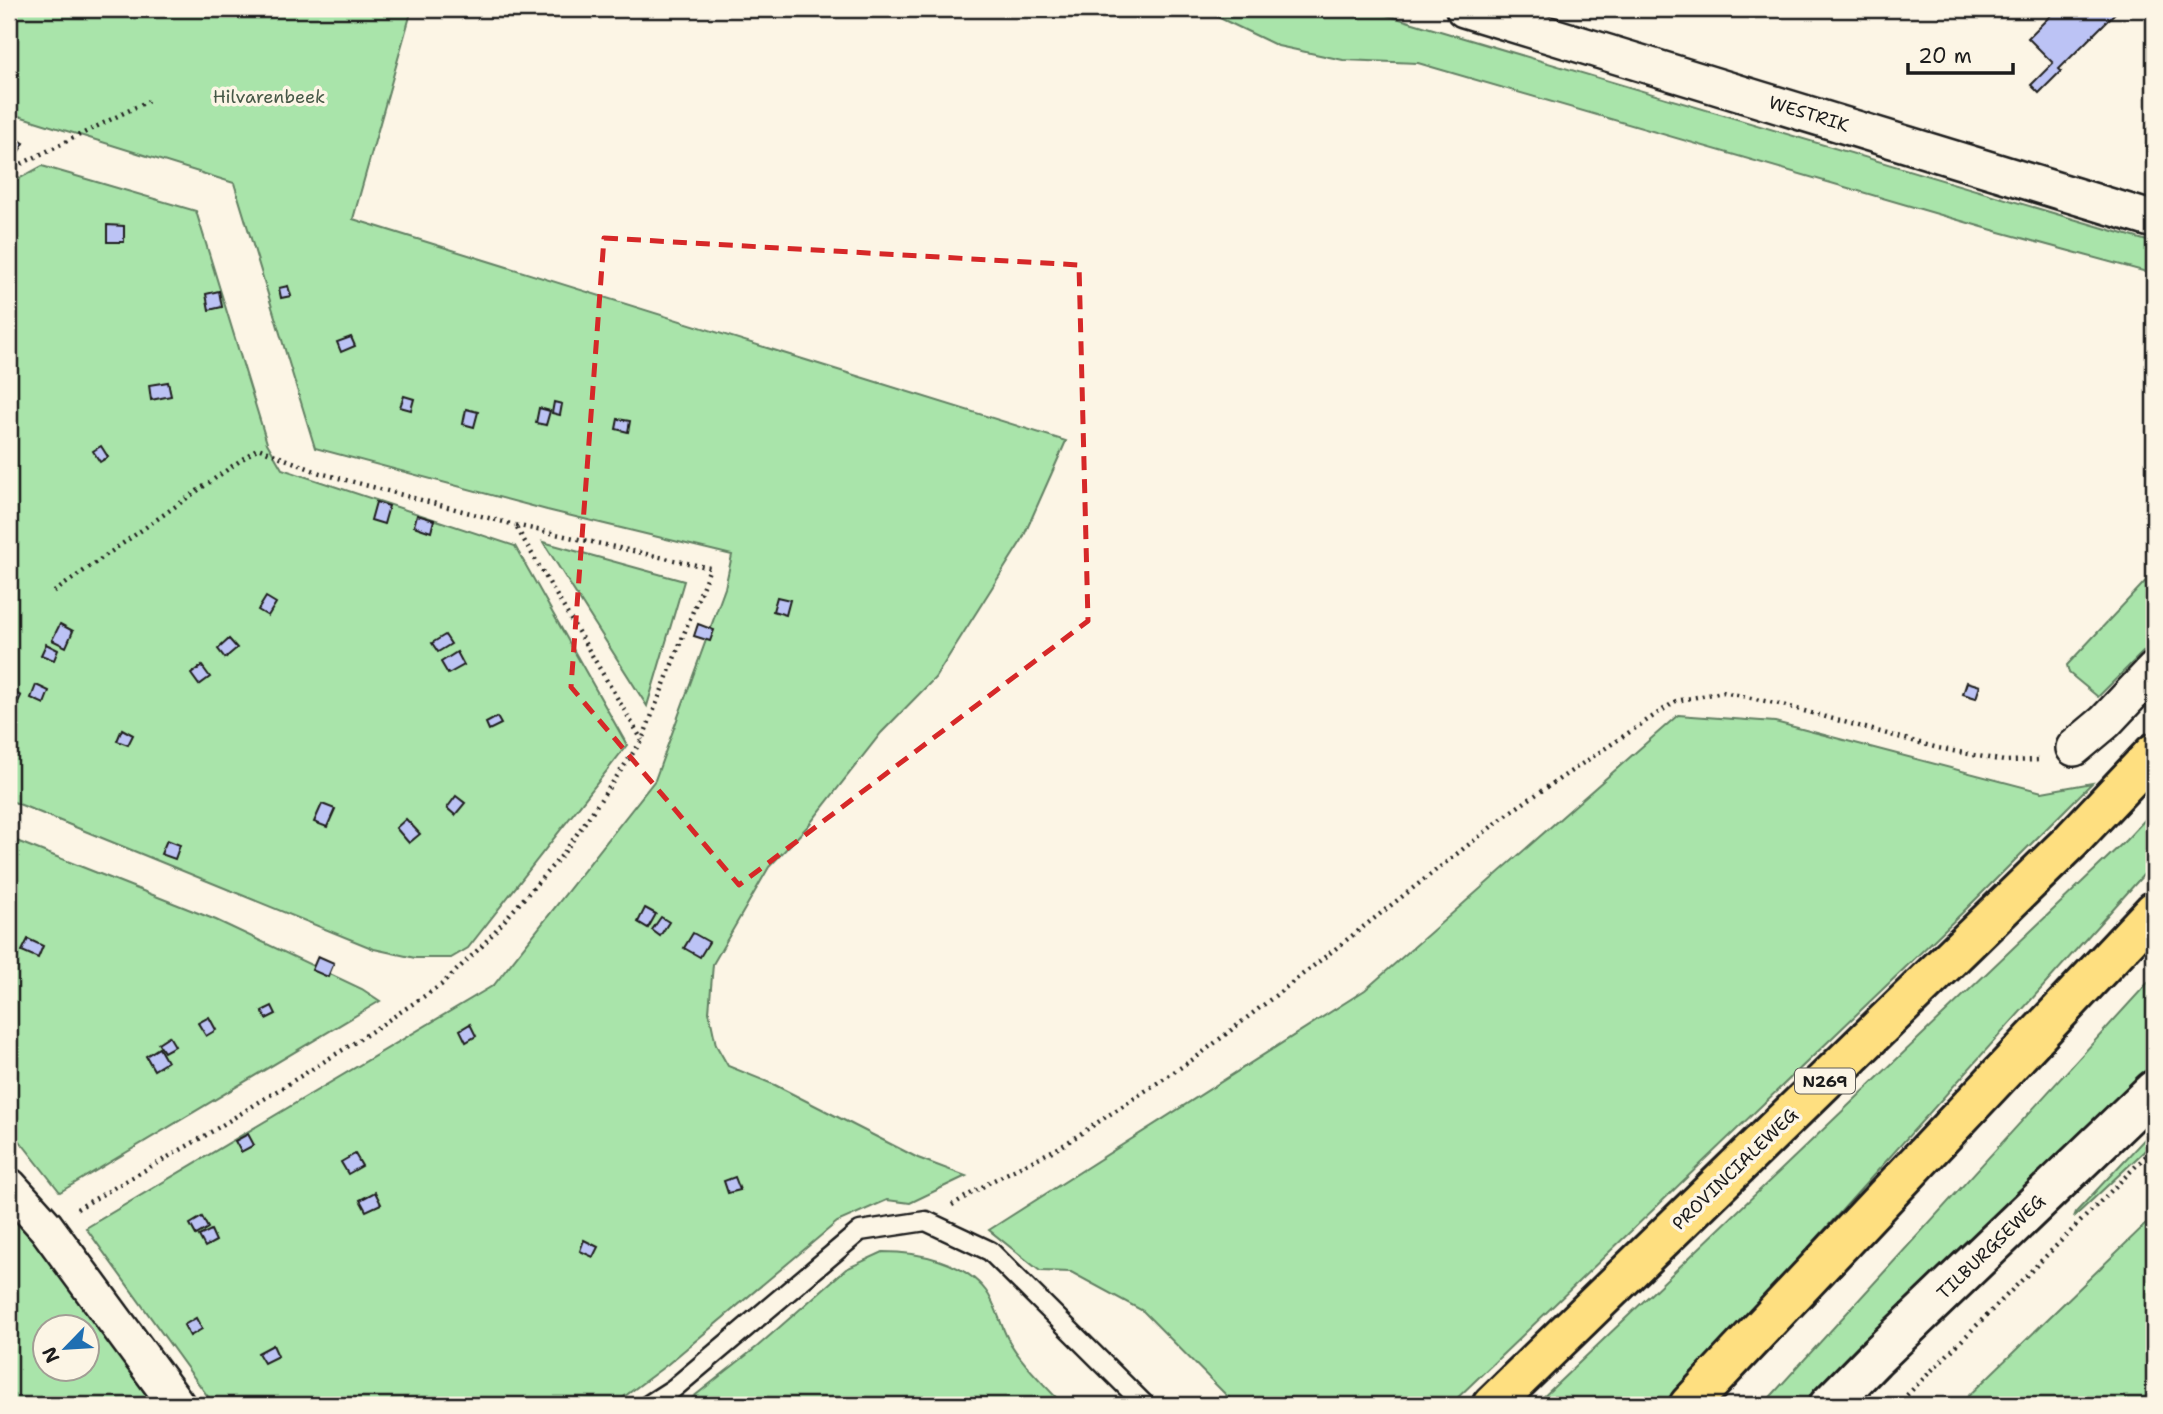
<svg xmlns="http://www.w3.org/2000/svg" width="2163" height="1414" font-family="'Shantell Sans',sans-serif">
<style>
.green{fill:#a9e4aa;stroke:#628063;stroke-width:2;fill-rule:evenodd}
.building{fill:#bcc3f5;stroke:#1c1c1c;stroke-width:2}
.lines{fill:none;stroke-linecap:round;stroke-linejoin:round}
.lane-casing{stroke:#1c1c1c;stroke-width:23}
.street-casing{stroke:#1c1c1c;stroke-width:40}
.secondary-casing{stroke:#1c1c1c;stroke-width:44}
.highway-casing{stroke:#1c1c1c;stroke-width:44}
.path{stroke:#1c1c1c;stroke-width:4.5;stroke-dasharray:2 5;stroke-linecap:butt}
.lane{stroke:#fcf5e5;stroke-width:18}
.street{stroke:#fcf5e5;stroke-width:35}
.secondary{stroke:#fcf5e5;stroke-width:38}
.highway{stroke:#fedf80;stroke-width:38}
.marked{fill:none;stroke:#d62828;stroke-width:5;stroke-dasharray:14 9;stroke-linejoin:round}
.labels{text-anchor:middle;stroke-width:7;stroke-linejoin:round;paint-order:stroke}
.shield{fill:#fcf5e5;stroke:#5f5d58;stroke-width:2}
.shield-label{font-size:16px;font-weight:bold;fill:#1c1c1c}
.park-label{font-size:18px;fill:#465847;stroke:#fcf5e5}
.street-label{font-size:18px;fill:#1c1c1c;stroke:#fcf5e5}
</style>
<rect width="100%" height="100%" fill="#fcf5e5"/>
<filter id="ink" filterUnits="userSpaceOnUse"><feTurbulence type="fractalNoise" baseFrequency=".0143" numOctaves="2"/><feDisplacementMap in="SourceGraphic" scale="14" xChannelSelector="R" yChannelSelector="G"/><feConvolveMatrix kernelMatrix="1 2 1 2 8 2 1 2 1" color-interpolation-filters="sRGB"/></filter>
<g filter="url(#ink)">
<g class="green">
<path d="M9,9H412L353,219L1066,441L1022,540L935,678L881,733L808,826L769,867L713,964L709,1012L716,1045L728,1066L775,1085L918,1158L966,1176L910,1203L887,1200L837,1222L668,1364L613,1405H214L86,1228L494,985L655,780L725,588L732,555L547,510L315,448L234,183L9,113Z"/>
<path d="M1201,9H1366L2154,243V274L1996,231L1418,63L1343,60L1278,46Z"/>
<path d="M42,166L196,211L267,443L282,469L515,546L627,745L468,948L451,958H415L374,949L9,800V184Z"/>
<path d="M543,542L684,581L647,706Z"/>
<path d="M2154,572V641L2098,697L2069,673L2067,665Z"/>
<path d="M1678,715L1775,722L2042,792L2092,783L1962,913L1450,1405H1236L1143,1311L1071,1272L1040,1271L989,1230L1365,990Z"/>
<path d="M2154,810V863L1667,1405H1535L2126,840Z"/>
<path d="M9,838L216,920L362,989L380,1001L60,1192L9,1127Z"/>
<path d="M2154,976V1070L1956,1266L1809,1405H1763Z"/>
<path d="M2154,1129V1142L2074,1217L2076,1212Z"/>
<path d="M9,1210L36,1242L155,1405H9ZM46,1326H88V1368H46Z"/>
<path d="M2154,1216V1405H1959Z"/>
<path d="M883,1252C918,1252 963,1261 986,1291C996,1304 1000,1324 1008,1339C1020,1362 1046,1386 1063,1405H683L758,1346L846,1269Z"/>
</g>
<g class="building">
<path d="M2057,9H2119L2059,69L2061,71L2039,93L2031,85L2053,63L2028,38Z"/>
<path d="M13,137L24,143L16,156L9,153V144Z"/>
<path d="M107,225L124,226V242H107Z"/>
<path d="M288,286L291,296L281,298L279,288Z"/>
<path d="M219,291L222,307L209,310L206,294Z"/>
<path d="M351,337L355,346L341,352L337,342Z"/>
<path d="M168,382L171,396L151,400L149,385Z"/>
<path d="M404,396L414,399L411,410L400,407Z"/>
<path d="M554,402L562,404L560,415L552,413Z"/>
<path d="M539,408L550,411L546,425L536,423Z"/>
<path d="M466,409L478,412L474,427L463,424Z"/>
<path d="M618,419L630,421L628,432L616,429Z"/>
<path d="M101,446L108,457L100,462L93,451Z"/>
<path d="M376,502L389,506L384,524L371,520Z"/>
<path d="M417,515L434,520L431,532L414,526Z"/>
<path d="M266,597L276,603L268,616L258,610Z"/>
<path d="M777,597L790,600L786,615L773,611Z"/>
<path d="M60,624L73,631L66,647L52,640Z"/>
<path d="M698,624L714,630L710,641L694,636Z"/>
<path d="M445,635L451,644L438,652L432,643Z"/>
<path d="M229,639L237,648L225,658L218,649Z"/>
<path d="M46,644L58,650L54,660L41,655Z"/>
<path d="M457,652L464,665L448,674L441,662Z"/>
<path d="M202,666L210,677L199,685L191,674Z"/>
<path d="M1967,682L1980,686L1976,698L1963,694Z"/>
<path d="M36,685L49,691L44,704L31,698Z"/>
<path d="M12,691L21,696L14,710L9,707V697Z"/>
<path d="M497,717L501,724L489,730L486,723Z"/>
<path d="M122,729L133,735L128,745L117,741Z"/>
<path d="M456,796L465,803L455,815L447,808Z"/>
<path d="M322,804L335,809L327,827L314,822Z"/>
<path d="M406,819L420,834L409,843L396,828Z"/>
<path d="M167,840L180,845L175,859L161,854Z"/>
<path d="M645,908L656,914L648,928L638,922Z"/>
<path d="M661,917L669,922L660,936L652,930Z"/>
<path d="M693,933L709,942L700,957L684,948Z"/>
<path d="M28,939L43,946L38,958L22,951Z"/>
<path d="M318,956L334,963L328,977L312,970Z"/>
<path d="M272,1006L276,1014L266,1019L262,1011Z"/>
<path d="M209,1017L216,1030L206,1036L198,1023Z"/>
<path d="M470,1024L476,1036L466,1042L460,1030Z"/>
<path d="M169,1036L175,1046L164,1052L158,1043Z"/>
<path d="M159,1048L167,1062L154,1070L146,1056Z"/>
<path d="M248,1134L254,1145L241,1152L235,1141Z"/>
<path d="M355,1154L362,1166L348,1174L341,1162Z"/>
<path d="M735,1177L740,1190L728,1193L724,1181Z"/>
<path d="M375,1192L381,1204L366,1211L360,1200Z"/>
<path d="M202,1217L208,1228L196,1235L190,1224Z"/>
<path d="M211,1230L216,1241L205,1247L199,1236Z"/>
<path d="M584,1240L598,1247L593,1257L580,1251Z"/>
<path d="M196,1318L202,1329L190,1336L184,1325Z"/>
<path d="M273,1345L278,1356L264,1363L258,1353Z"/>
</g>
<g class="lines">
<defs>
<path id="lane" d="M648,1405L673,1389L860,1231L926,1221L990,1251L1145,1405"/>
<g id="street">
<path d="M1464,9L2154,220"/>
<path d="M2074,748L2105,722L2154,670"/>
<path d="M9,1186L46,1227L177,1405"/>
</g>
<path id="secondary" d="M1829,1405L1874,1359L2154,1090"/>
<g id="highway">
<path d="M1492,1405L2070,842L2154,753"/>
<path d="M1689,1405L2154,911"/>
</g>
</defs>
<use href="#lane" class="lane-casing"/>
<use href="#street" class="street-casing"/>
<use href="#secondary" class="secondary-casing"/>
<use href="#highway" class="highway-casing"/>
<g class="path">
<path d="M9,170L148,101"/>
<path d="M54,592L258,448L320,473L515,525"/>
<path d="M952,1205L992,1181L1062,1146L1198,1056L1513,810L1676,701L1723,692L1779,704L1938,748L2004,761L2041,760"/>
<path d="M77,1209L203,1137L357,1041L441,985L482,946L563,854L642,740L710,568L515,525L642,740"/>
<path d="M1897,1405L2154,1148"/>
</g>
<use href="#lane" class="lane"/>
<use href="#street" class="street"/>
<use href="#secondary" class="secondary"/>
<use href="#highway" class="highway"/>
</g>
</g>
<path class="marked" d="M604,238L1079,265L1088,621L739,885L571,687Z"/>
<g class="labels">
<rect class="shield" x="1795" y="1068.5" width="60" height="25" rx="5"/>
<g class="shield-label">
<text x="1825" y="1087">N269</text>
</g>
<g class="park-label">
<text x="269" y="103">Hilvarenbeek</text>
</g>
<g class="street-label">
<text transform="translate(1809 114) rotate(17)" y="6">WESTRIK</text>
<text transform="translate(1735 1169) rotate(-44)" y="6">PROVINCIALEWEG</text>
<text transform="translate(1991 1247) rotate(-44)" y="6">TILBURGSEWEG</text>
</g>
</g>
<rect width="2163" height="1414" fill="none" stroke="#fcf5e5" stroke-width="35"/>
<rect x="18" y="18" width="2128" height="1379" fill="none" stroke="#1c1c1c" stroke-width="2.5" filter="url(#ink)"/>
<g transform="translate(66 1348) rotate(245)"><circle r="33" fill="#fcf5e5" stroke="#a29e95" stroke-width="2"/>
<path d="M0-5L12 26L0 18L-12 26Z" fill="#1f6fb2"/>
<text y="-10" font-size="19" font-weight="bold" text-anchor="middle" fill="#1c1c1c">N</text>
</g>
<path d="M1908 63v10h105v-10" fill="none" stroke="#1c1c1c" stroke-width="3.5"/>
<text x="1918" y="63" font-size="21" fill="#1c1c1c" stroke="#fcf5e5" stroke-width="5" paint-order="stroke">20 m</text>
</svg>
